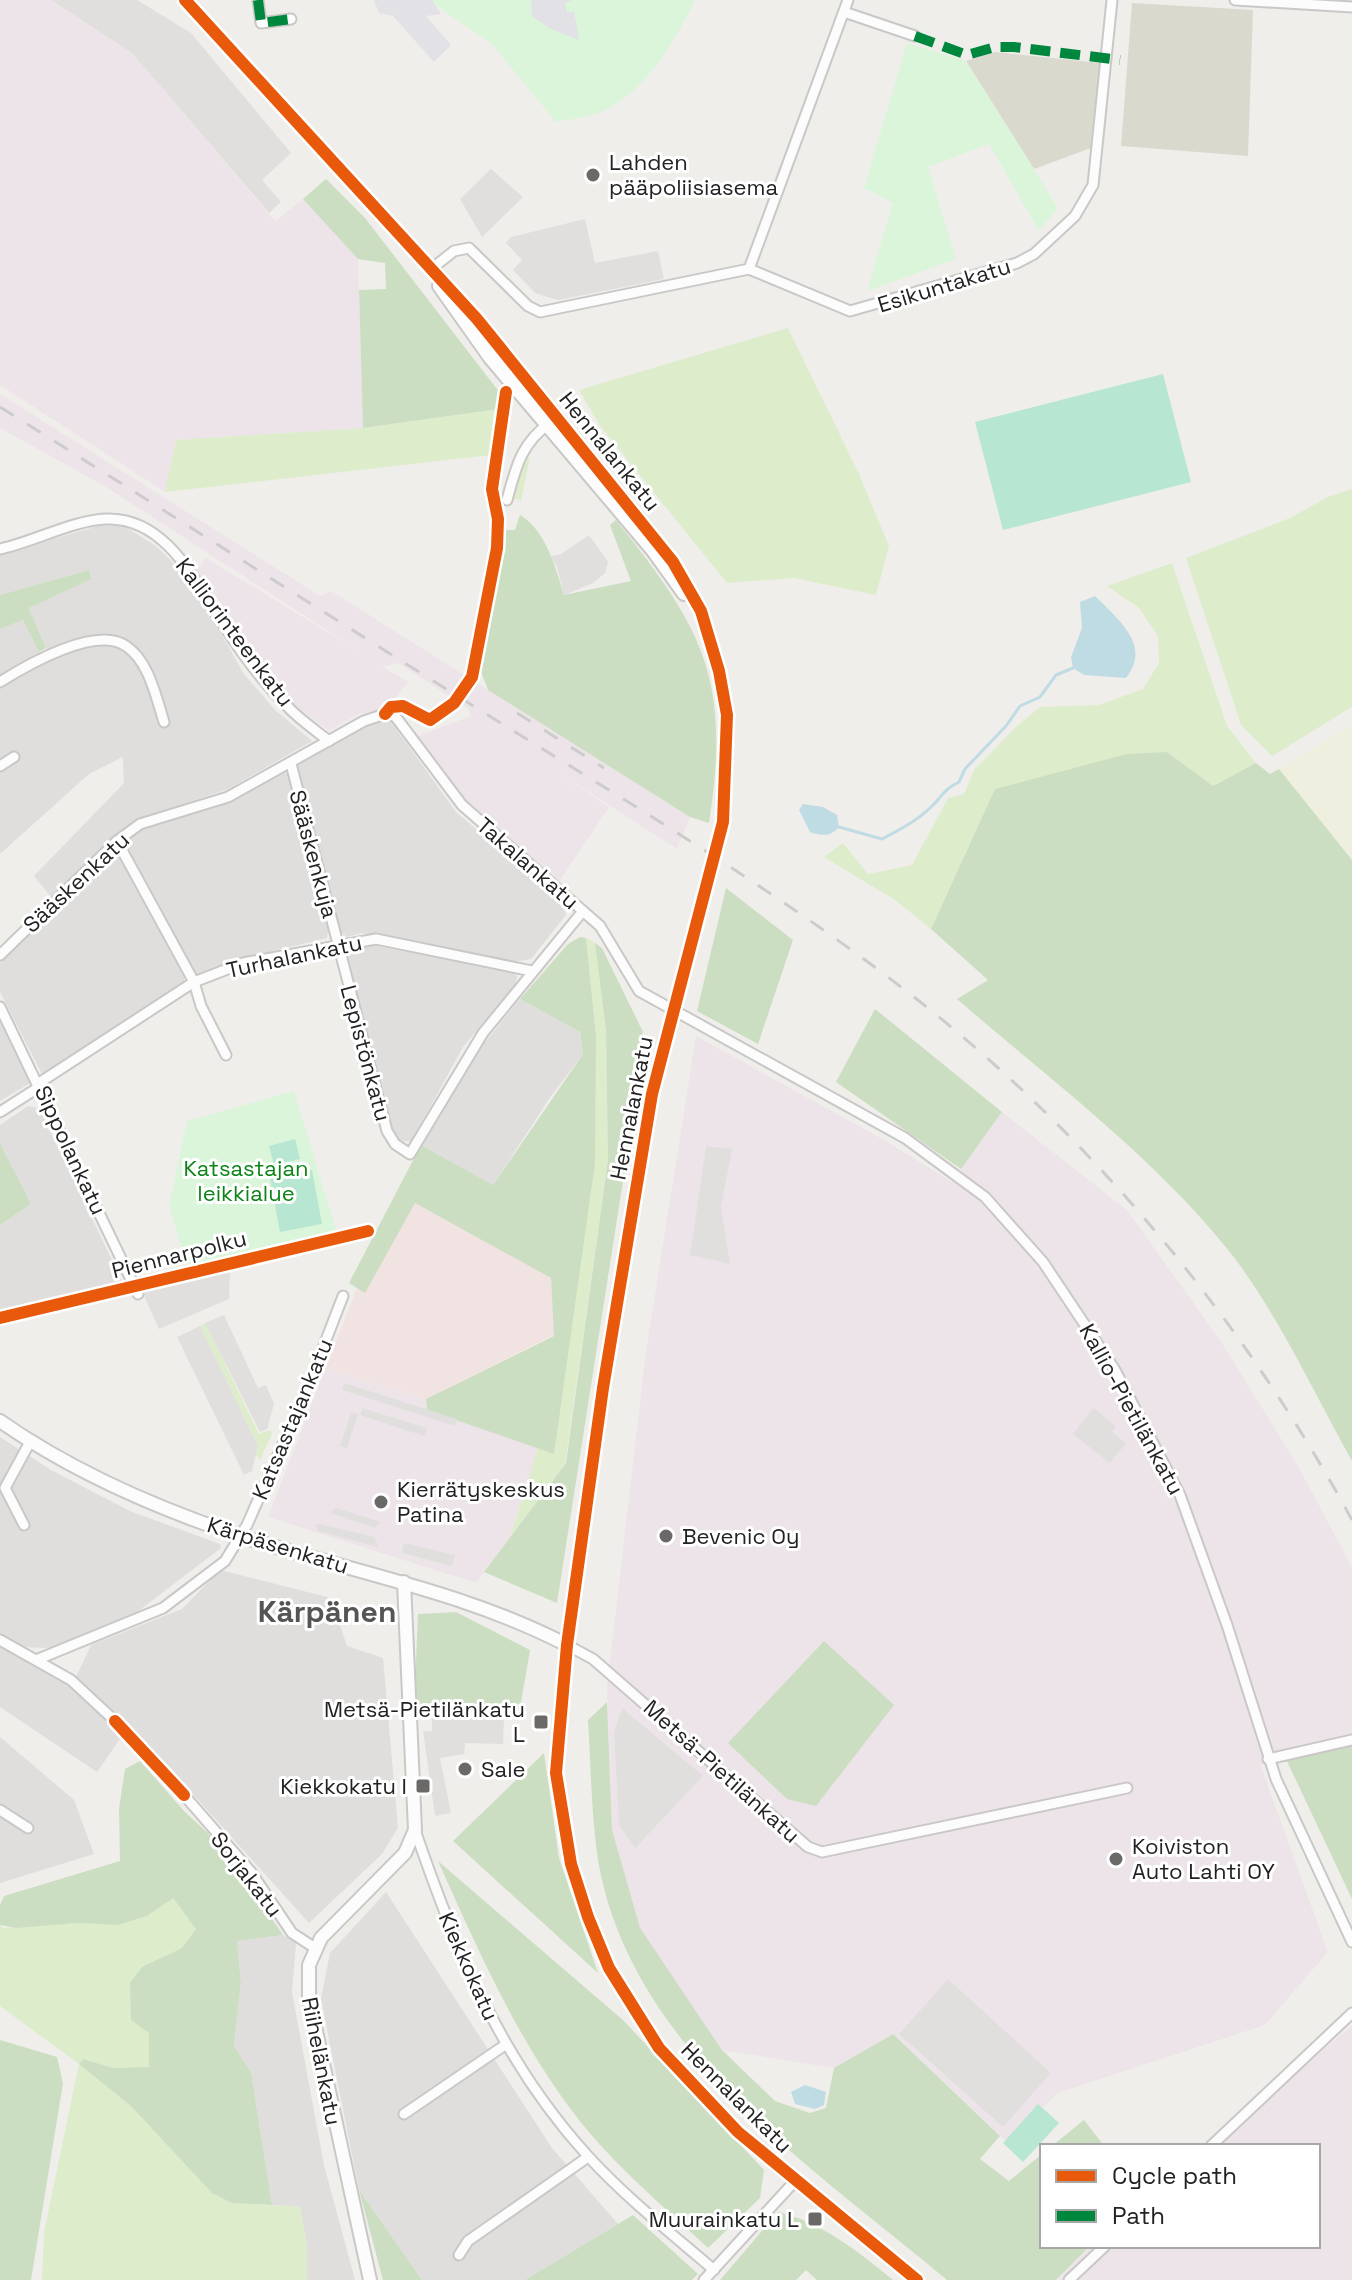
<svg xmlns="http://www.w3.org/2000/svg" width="1352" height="2280" font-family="'Space Grotesk',sans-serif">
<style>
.residential{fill:#dfdedc}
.commercial{fill:#f1e3e1}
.industrial{fill:#ede4e9}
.construction{fill:#d9d9cd}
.farmland{fill:#efefdf}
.grass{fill:#ddeccb}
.forest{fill:#cbdec1}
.park{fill:#daf5da}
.pitch{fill:#b7e6d2}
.parking{fill:#e0dfde}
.plaza{fill:#e2e1e5}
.water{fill:#bfdbe3}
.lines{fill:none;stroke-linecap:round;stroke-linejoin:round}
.stream{stroke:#bfdbe3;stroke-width:3}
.minor-casing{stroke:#c9c8c7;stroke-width:13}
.tertiary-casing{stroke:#c9c8c7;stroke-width:16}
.minor{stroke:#fdfcfc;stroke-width:9}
.tertiary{stroke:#fdfcfc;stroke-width:12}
.rail{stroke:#ccc;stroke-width:3;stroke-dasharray:16 16;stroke-linecap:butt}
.quiet{stroke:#00873e;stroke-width:10;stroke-dasharray:20 10;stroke-linecap:butt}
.cycleway-casing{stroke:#fff;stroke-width:17}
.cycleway{stroke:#e8590c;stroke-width:12}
.poi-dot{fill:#6a6968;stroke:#fff;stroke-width:3}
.labels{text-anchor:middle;stroke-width:6;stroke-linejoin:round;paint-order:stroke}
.poi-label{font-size:22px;fill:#222;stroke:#fff;text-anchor:start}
.street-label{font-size:22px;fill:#222;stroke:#fff}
.park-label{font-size:22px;fill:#0c8416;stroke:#fff}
.district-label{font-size:30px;font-weight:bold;fill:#555;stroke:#fff}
</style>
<rect width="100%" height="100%" fill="#f0eeeb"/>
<g class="residential">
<path d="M98,526H124L156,546L190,579L244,674L275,710L312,741L228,789L141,818L111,840L52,898L34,876L124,783L123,757L89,774L0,854V629L23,620L44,662L51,659L29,608L91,578L89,570L0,595V554Z"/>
<path d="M389,719L456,812L562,902L566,915L531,959L505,963L362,933L347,937L337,929L296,766L365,722Z"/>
<path d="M282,771L289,775L328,930L327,938L248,957L196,976L124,848L125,840L152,824L227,802Z"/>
<path d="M116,849L186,975L182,985L42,1074L0,992V963Z"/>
<path d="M360,943L510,971L517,976L516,984L463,1047L411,1142L400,1140L392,1131L345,956L347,946Z"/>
<path d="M520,999L580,1032L583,1054L551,1096L493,1185L421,1145L468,1063Z"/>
<path d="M0,1012L35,1080L0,1101Z"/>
<path d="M28,1106L39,1108L122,1281L0,1310V1225L31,1204L0,1143V1125Z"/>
<path d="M0,1437L51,1470L130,1511L220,1544L221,1548L129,1618L49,1648L21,1647L16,1654L71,1684L122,1736L97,1772L0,1707Z"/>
<path d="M220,1570L331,1598L347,1646L383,1658L398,1828L382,1854L309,1923L189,1790L76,1677L91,1645L182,1609Z"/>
<path d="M0,1737L74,1800L94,1854L0,1883Z"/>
<path d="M386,1892L552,2148L618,2224L525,2280H422L359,2190L321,1999L330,1953Z"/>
<path d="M283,1935L296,1943L292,1992L324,2165L355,2280H307V2246L300,2207L272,2205L251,2072L234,2046L241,1983L237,1940Z"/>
</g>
<path class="commercial" d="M415,1202L551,1278L554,1335L426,1399L325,1369L357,1288L365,1292Z"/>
<g class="industrial">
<path d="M0,0H51L132,53L275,221L303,199L358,259L363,428L176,440L165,492L0,385Z"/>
<path d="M0,394L320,596L331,591L690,817L677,849L559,773L609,807L558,883L467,803L418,736L471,716L469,709L398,663L383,667L408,682L387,708L359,714L329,731L290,702L230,623L197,570L206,558L359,651L106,487L0,428Z"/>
<path d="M696,1036L886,1141L952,1182L1002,1112L1127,1210L1220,1340L1298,1466L1352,1567V1746L1260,1764L1328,1952L1265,2025L1058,2093L1007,2142L893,2034L834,2068L722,2050L640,1930L612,1830L607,1687L646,1351Z"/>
<path d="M325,1369L426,1399L427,1410L538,1448L510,1537L476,1583L268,1517Z"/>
<path d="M1352,2026V2280H1057L1091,2246H1318V2146H1202Z"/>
</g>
<g class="construction">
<path d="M1132,3L1253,10L1248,156L1121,146Z"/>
<path d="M995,52L1100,63L1091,148L1034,169L966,61Z"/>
</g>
<path class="farmland" d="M1352,725V860L1279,769Z"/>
<g class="grass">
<path d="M788,328L859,474L889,546L876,595L794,578L727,583L601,427L579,390Z"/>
<path d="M499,409L491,455L165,492L176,440L363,428Z"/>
<path d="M526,457L530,458L521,501L514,498Z"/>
<path d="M1352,489V707L1272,756L1241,725L1186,558L1290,518L1328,497Z"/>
<path d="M1172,563L1227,726L1256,763L1213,786L1167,752L995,789L931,929L895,900L824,857L843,843L868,874L912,865L948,798L964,794L974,770L1018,725L1040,707L1099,705L1143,689L1159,663L1158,636L1139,608L1107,586Z"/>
<path d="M586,938L595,943L606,1033L608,1160L565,1464L510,1537L538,1448L554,1454L596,1035Z"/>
<path d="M205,1323L259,1434L270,1430L272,1434L260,1460L256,1455L258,1446L200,1326Z"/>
<path d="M172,1897L197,1929L182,1948L142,1967L131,2020L149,2032V2067L113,2068L83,2059L79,2064L132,2107L232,2203L300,2207L307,2246V2280H42L44,2232L79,2064L0,2006V1925L3,1928L77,1923L118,1925L147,1916Z"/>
</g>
<g class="forest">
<path d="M326,179L365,218L500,393L499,409L363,428L359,290L386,289L385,263L358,259L303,199Z"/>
<path d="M520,515C546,530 556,569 564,595L631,581L610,525L616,520C704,630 731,679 709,823L690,817L488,690L480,669L506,530H515Z"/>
<path d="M89,570L91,579L29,608L46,648L39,652L23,620L0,629V595Z"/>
<path d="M1167,752L1213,786L1256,763L1270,774L1279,769L1352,860V1461C1314,1393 1277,1312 1229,1251C1152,1155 1049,1079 957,999L988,980L931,929L995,789L1127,754Z"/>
<path d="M726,888L793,940L758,1044L697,1011Z"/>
<path d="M580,937L586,938L596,1035L595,1163L554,1454L427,1410L426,1399L554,1336L551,1278L415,1203L365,1293L349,1283L421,1145L493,1185L583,1054L580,1032L520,999L568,944Z"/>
<path d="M595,943L602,948L643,1032L627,1098L633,1117L557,1603L484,1572L566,1463L608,1160L606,1031Z"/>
<path d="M875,1009L1002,1112L961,1169L836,1082Z"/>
<path d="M0,1143L31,1204L0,1225Z"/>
<path d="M456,1612L530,1650L519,1714L414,1711L418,1614Z"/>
<path d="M824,1641L894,1705L816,1806L787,1799L728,1743Z"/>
<path d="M607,1702L612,1830L640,1928L722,2050L775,2101L810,2113L826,2108L834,2068L893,2034L1000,2136L980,2159L1009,2181L1042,2154V2246H1090L1056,2280H947C811,2166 630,2048 598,1860C591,1814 591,1766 588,1720Z"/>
<path d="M1352,1746V1899L1286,1759Z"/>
<path d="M544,1753L559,1858L598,1973L453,1841Z"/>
<path d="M140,1761L185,1812L224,1848L283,1935L237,1941L241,1983L234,2046L251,2072L272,2205L232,2203L212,2193L132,2107L79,2064L83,2059L113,2068L149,2067V2033L131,2020L130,1983L142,1967L182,1948L196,1929L173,1898L147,1916L118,1925L77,1923L16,1928L0,1925V1905L4,1896L120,1861L119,1809L125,1769Z"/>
<path d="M438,1861L623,2020L764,2170L760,2198L708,2248C673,2215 635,2183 602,2147C529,2067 482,1959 438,1861Z"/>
<path d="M0,2040L57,2057L63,2083L31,2280H0Z"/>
<path d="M1084,2120L1104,2146H1052Z"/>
<path d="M359,2190L422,2280H383Z"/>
<path d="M778,2212C821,2222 859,2252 893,2280H817L806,2270L796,2280H720Z"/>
<path d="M633,2215L698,2274L692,2280H525Z"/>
</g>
<g class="park">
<path d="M432,0H695C674,43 645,93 599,113C586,118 570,119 556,122L492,44L431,2Z"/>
<path d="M907,43L966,61L1058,208L1039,231L989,144L928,167L956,259L867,291L893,203L864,188Z"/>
<path d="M294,1091L337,1233L188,1268L169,1207L187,1121Z"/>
</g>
<g class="pitch">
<path d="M1163,374L1191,482L1003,530L975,422Z"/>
<path d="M295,1139L300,1159L274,1165L269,1146Z"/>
<path d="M312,1170L322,1224L280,1232L270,1178Z"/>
<path d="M1038,2104L1059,2123L1023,2162L1003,2143Z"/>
</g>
<g class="parking">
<path d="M51,0H137L191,33L291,153L262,180L281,202L269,213L132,53Z"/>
<path d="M491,169L523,197L482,237L460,199Z"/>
<path d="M585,219L595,263L658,251L664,279L558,300L535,293L513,270L522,260L506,243L511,237Z"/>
<path d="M589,535L608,562L605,573L593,583L564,595L557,567L551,556L561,554Z"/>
<path d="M706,1146L732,1149L721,1207L730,1264L690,1255Z"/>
<path d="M230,1270L229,1299L159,1329L141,1289Z"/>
<path d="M224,1315L258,1388L266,1385L274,1404L267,1429L260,1432L205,1323Z"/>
<path d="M200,1326L258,1446L252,1471L244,1475L177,1337Z"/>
<path d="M344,1383L457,1419L455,1426L342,1390Z"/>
<path d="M362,1408L427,1428L424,1436L360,1415Z"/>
<path d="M1093,1408L1116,1426L1112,1432L1126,1443L1110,1463L1073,1434Z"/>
<path d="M351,1412L358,1414L347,1448L340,1446Z"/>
<path d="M336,1508L381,1522L375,1528L330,1513Z"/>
<path d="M315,1523L375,1537L378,1547L318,1531Z"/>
<path d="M404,1543L455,1555L452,1566L402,1553Z"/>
<path d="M622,1708L703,1776L635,1848L619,1825L614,1732Z"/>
<path d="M432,1717L504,1719L503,1744L465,1743L464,1754L440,1758L451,1813L435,1816L423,1731H432Z"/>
<path d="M948,1979L1051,2073L1003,2127L899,2034Z"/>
</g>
<g class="plaza">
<path d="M374,0H432L441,14L426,16L451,45L434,62L393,16L379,13Z"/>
<path d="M531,0H572L565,3L567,13L574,11L579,40L549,28L532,16Z"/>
</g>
<g class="water">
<path d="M1095,596C1119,620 1152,646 1126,678L1084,675L1073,668L1071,657L1082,628L1080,602Z"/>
<path d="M803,804L823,807L837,815L839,827C830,837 822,836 810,832L799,810Z"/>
<path d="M805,2085L826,2092L824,2105L815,2109L795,2104L791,2092Z"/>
</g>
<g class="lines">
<path class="stream" d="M839,827L882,839C899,830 917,821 931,807C942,797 944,789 959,782L965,769L1006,726L1020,706L1040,697L1056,675L1073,668"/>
<defs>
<g id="minor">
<path d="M258,0L261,23L291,19"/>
<path d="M1235,0L1352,7"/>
<path d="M844,12L915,36"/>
<path d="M749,269L848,0"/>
<path d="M430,270L454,251L469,248L528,306L540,312L749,269L850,311L1017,263L1034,254L1075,216L1093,185L1112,0"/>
<path d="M507,500C516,467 521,443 551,422"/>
<path d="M0,549C33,542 74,520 106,519C166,517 195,581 223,624C240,651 264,683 287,706C299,719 315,730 329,741"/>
<path d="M0,682C27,665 96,625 126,646C149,661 156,697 164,722"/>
<path d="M291,764L387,1131L395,1144L410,1154L483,1033L583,911"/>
<path d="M0,766L14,757"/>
<path d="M117,841L194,982L201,1006L226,1055"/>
<path d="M0,955L117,841L140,824L228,797L364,721L385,714L395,716L462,805L600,926L639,991L905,1138L985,1197L1043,1262L1115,1370L1180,1495L1227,1625L1276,1779L1352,1942"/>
<path d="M0,1007L138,1294"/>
<path d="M0,1112L36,1089L39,1083L194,982L243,963L376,939L532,971"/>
<path d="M24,1525L5,1488L30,1442"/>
<path d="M0,1640L71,1680L115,1721"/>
<path d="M567,1645L593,1659L808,1847L822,1852L1127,1788"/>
<path d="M36,1660L163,1608L225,1561L247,1525L307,1389L343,1296"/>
<path d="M1268,1759L1352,1740"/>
<path d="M184,1795L251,1872L292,1933L315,1948"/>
<path d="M0,1810L28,1828"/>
<path d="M415,1830C456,1950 500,2059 587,2155C625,2197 671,2233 714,2270"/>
<path d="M404,2114L505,2045"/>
<path d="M1211,2146L1352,2013"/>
<path d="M459,2255L468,2241L588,2157"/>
<path d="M704,2280L795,2181"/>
<path d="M1069,2280L1105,2246"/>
</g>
<g id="tertiary">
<path d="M185,0L477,319L673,562L701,611L719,671L727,715L723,822L652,1094L603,1388L567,1645L556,1773L571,1864L588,1917L609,1968L659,2048L738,2132L917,2280"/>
<path d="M439,286L490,358L653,551L684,594"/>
<path d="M0,1421C73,1472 156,1508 240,1536C350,1572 463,1591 567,1645"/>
<path d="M370,2280L309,1999V1965L321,1938L405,1853L415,1830L404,1582"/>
</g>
</defs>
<use href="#minor" class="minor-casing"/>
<use href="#tertiary" class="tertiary-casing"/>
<use href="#minor" class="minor"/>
<use href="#tertiary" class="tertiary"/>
<g class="rail">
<path d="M0,407C161,508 321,611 483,712C629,803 778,891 914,997C1093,1137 1244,1321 1352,1520"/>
<path d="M517,713L604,768"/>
</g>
<g class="quiet">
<path d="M258,0L261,23L291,19"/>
<path d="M915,36L967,55L995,47H1014L1120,60"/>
</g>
<defs>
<g id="cycleway">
<path d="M185,0L477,319L673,562L701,611L719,671L727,715L723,822L652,1094L603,1388L567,1645L556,1773L571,1864L588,1917L609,1968L659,2048L738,2132L917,2280"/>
<path d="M385,714L391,707L403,706L430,720L454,703L472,677L497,548L498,519L492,489L506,392"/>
<path d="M0,1318L368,1231"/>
<path d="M115,1721L184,1795"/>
</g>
</defs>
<use href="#cycleway" class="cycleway-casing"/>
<use href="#cycleway" class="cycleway"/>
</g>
<g class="poi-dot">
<circle cx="593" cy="175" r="8"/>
<circle cx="381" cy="1502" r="8"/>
<circle cx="666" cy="1536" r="8"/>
<rect x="533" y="1714" width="16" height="16" rx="4"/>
<circle cx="465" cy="1769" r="8"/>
<rect x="415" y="1778" width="16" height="16" rx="4"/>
<circle cx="1116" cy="1859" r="8"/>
<rect x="807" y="2211" width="16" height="16" rx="4"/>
</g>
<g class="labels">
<g class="poi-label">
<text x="609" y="170">Lahden<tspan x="609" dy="25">pääpoliisiasema</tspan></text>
<text x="397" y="1497">Kierrätyskeskus<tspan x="397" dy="25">Patina</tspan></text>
<text x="682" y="1544">Bevenic Oy</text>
<text x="525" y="1717" text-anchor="end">Metsä-Pietilänkatu<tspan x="525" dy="25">L</tspan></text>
<text x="481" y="1777">Sale</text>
<text x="407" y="1794" text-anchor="end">Kiekkokatu I</text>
<text x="1132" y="1854">Koiviston<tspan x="1132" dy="25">Auto Lahti OY</tspan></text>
<text x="799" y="2227" text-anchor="end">Muurainkatu L</text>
</g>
<g class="street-label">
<text transform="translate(944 285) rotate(-17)" y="8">Esikuntakatu</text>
<text transform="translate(610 451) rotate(51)" y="8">Hennalankatu</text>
<text transform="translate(235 632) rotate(53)" y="8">Kalliorinteenkatu</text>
<text transform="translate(314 854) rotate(75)" y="8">Sääskenkuja</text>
<text transform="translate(528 863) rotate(41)" y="8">Takalankatu</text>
<text transform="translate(76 882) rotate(-43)" y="8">Sääskenkatu</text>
<text transform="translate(294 956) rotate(-12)" y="8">Turhalankatu</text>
<text transform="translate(366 1053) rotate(75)" y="8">Lepistönkatu</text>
<text transform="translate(631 1108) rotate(-79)" y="8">Hennalankatu</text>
<text transform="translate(71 1150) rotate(65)" y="8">Sippolankatu</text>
<text transform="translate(179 1254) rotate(-14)" y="8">Piennarpolku</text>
<text transform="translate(1132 1409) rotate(61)" y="8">Kallio-Pietilänkatu</text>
<text transform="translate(292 1419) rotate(-67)" y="8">Katsastajankatu</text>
<text transform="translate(278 1545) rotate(17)" y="8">Kärpäsenkatu</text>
<text transform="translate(722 1771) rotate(42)" y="8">Metsä-Pietilänkatu</text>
<text transform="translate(247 1874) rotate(52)" y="8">Sorjakatu</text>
<text transform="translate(469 1966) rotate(66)" y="8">Kiekkokatu</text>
<text transform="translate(322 2061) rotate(79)" y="8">Riihelänkatu</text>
<text transform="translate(737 2097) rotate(45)" y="8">Hennalankatu</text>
</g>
<g class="park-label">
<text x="246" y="1176">Katsastajan<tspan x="246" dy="25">leikkialue</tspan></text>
</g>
<g class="district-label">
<text x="327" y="1622">Kärpänen</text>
</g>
</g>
<rect x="1040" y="2144" width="280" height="104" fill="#ffffff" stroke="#a7a7a7" stroke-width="2"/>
<rect x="1056" y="2170" width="40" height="12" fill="#e8590c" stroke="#a7a7a7" stroke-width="2"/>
<text x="1112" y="2184" font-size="24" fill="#222222">Cycle path</text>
<rect x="1056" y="2210" width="40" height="12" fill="#00873e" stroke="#a7a7a7" stroke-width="2"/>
<text x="1112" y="2224" font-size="24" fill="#222222">Path</text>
</svg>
